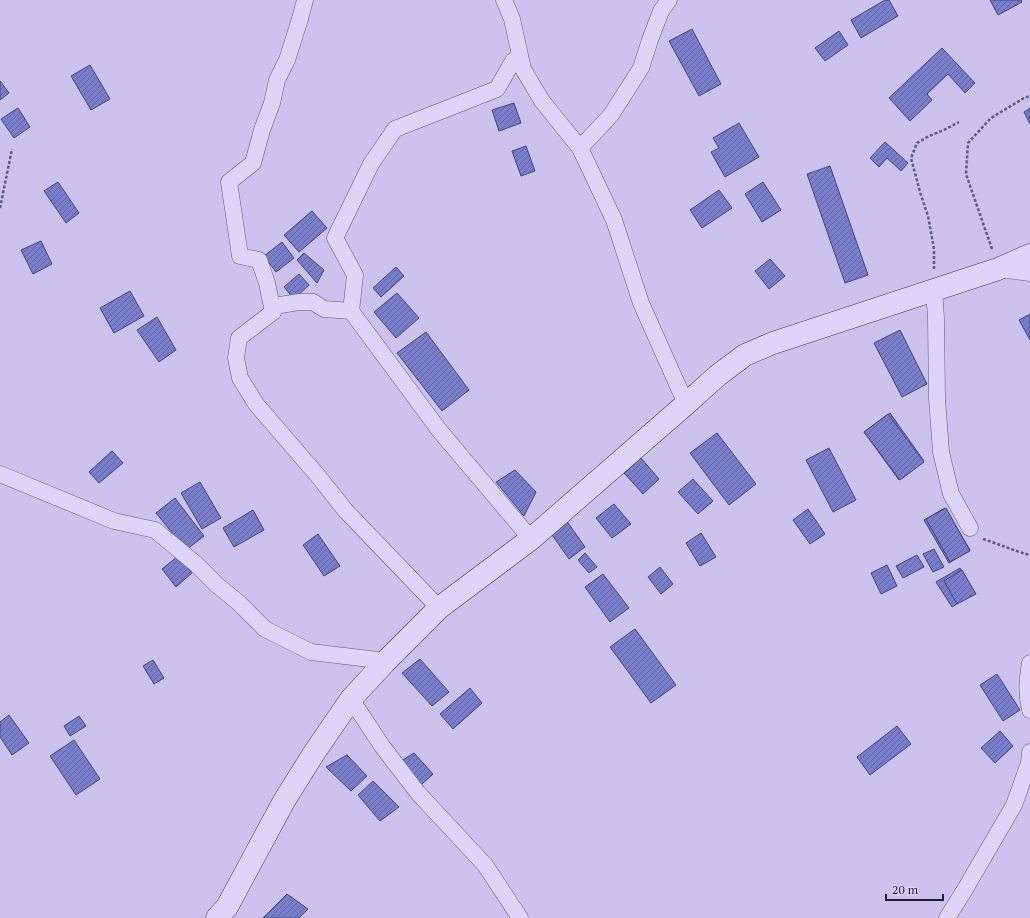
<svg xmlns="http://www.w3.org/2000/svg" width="1030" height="918" font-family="'PT Serif',serif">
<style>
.building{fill:url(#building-hatch);stroke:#404684}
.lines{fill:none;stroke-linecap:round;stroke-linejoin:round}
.street-casing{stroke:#5c5a86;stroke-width:17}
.secondary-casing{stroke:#3e3d68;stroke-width:23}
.path{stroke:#5c5a86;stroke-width:2.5;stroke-dasharray:3 2;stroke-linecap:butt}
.street{stroke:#ddd5f8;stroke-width:16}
.secondary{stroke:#ddd5f8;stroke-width:22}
</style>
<defs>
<pattern id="building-hatch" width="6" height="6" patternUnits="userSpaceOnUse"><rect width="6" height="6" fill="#797eca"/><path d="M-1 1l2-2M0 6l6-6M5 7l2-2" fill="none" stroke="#6367a5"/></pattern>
</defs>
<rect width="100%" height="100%" fill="#cbc2ed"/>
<g class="building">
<path d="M885,0H889L898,16L861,38L851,20Z"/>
<path d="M990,0H1021L1022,2L998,15Z"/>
<path d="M692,29L721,84L699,96L669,41Z"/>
<path d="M839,31L848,45L825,61L815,48Z"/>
<path d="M942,48L975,83L965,93L948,74L927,94L932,100L910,121L889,98Z"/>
<path d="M90,65L110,99L91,110L71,76Z"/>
<path d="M0,81L9,93L0,100Z"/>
<path d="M514,103L521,123L499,131L492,110Z"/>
<path d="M18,108L30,127L14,138L1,119Z"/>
<path d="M1030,108V124L1024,112Z"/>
<path d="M739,123L759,157L725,177L711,152L719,148L713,138Z"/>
<path d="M885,142L908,163L901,171L887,158L879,167L870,158Z"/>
<path d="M526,146L535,171L521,176L512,151Z"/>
<path d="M830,166L868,275L845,283L807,174Z"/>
<path d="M58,182L79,213L66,223L44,191Z"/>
<path d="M763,182L781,210L762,222L745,194Z"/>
<path d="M719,190L732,208L702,228L690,210Z"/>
<path d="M312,211L327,228L299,252L284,235Z"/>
<path d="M41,241L52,264L33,274L21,250Z"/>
<path d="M282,242L294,258L276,272L264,256Z"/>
<path d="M304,253L324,270L317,283L297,260Z"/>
<path d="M770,259L785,276L769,289L755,271Z"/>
<path d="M396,267L404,276L381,297L373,288Z"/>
<path d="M299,274L309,285L294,299L284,287Z"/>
<path d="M130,291L144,316L114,333L100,308Z"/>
<path d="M397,293L419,318L396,338L374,312Z"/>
<path d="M1030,314V340L1019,320Z"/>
<path d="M157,317L176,350L159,362L137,330Z"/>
<path d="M900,330L927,384L902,397L874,343Z"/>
<path d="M426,332L469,390L442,411L397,353Z"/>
<path d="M890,413L924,461L899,480L864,432Z"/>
<path d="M888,414L924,462L900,480L864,432Z"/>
<path d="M717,433L756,484L729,505L690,453Z"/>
<path d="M829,448L856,500L833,512L806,460Z"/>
<path d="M112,451L123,463L99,483L89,472Z"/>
<path d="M641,458L659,479L643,494L624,473Z"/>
<path d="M515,470L536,492L524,516L496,482Z"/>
<path d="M693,479L713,501L698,514L678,492Z"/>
<path d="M200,482L221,518L202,529L181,493Z"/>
<path d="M175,498L204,536L186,550L156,513Z"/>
<path d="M614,504L631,524L612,538L596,518Z"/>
<path d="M945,508L970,550L949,563L924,520Z"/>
<path d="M946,508L970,551L950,562L926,519Z"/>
<path d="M808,509L825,534L810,544L793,520Z"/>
<path d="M253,510L264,530L234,547L223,528Z"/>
<path d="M566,520L585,547L569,559L550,532Z"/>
<path d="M701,533L716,557L700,566L686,543Z"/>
<path d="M318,534L340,566L324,576L303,545Z"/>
<path d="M934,549L944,567L933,572L923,554Z"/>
<path d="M585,553L597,567L589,573L578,560Z"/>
<path d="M917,555L924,567L903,578L896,566Z"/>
<path d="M178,556L192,573L176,587L162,569Z"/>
<path d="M887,565L897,586L881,594L871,573Z"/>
<path d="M660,567L673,584L661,594L648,577Z"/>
<path d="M960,568L975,593L952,607L936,582Z"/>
<path d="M962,570L976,594L957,604L944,581Z"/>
<path d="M603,574L629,608L610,622L585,587Z"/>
<path d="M635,629L676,685L651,703L610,647Z"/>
<path d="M420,659L449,692L432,706L402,673Z"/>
<path d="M153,660L164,678L154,684L143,666Z"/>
<path d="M997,674L1020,710L1003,721L980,685Z"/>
<path d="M470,688L482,703L453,729L440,714Z"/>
<path d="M9,715L29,743L12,755L0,737V722Z"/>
<path d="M79,716L86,726L70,736L64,726Z"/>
<path d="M897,726L911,744L870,775L857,757Z"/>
<path d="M1000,731L1013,746L995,763L981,748Z"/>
<path d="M74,740L100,779L76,795L50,756Z"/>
<path d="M414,753L433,774L421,785L401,761Z"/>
<path d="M347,755L367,776L351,791L326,767Z"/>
<path d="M373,781L399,807L380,821L358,795Z"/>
<path d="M287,894L308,909L299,918H263Z"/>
</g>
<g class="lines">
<defs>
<g id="street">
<path d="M504,0L512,19L523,69L542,101L580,148L614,220L641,303L686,404"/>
<path d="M580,148L611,115L641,68L650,40L661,11L669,0"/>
<path d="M998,269L1030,273"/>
<path d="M934,290L936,318L937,399L941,452L951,494L970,528"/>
<path d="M351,311L355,275L335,238L371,164L395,129L497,89L513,61"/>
<path d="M273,312L267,283L259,260L240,256L229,182L253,163L262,130L272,103L277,80L287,60L300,19L305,0"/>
<path d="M0,474L114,521L155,530L196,564L217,585L239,603L265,629L311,652L386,661"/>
<path d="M439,608L345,510L318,476L256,404L240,378L236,358L239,338L273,312L274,306L299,302H313L324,309L351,311L439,430L531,539"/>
<path d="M1030,663C1027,681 1026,692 1030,710"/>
<path d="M351,699L382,746L418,793L485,865L520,918"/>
<path d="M947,918L964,891L1014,805L1029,763L1030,752"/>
</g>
<path id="secondary" d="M217,918L227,907L284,801L314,753L351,699L386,661L439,608L531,539L686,404L717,376L745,355L773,343L998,269L1030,255"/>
</defs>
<use href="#street" class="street-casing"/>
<use href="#secondary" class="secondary-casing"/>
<g class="path">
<path d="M0,208L12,149"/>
<path d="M992,249L966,174L968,143L991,118L1024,98L1030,96"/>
<path d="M934,269V249L928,216L920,192L911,158L917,143L929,136L944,130L959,122"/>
<path d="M983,539C999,544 1014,551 1030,555"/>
</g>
<use href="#street" class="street"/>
<use href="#secondary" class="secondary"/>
</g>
<path d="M886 894v6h57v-6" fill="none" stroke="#1e1e36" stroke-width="2"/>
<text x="892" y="894" font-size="12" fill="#1e1e36" stroke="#d9d1f4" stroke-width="3" paint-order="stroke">20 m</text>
</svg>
